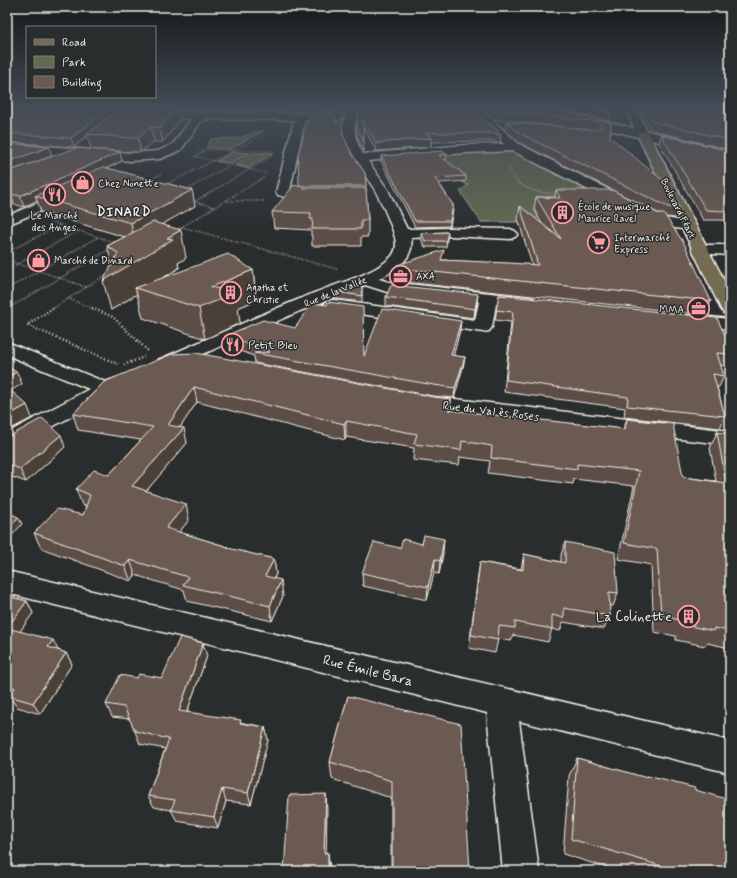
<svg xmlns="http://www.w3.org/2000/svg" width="737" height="878" font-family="Mynerve,sans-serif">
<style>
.green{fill:#646a50;stroke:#acae9c}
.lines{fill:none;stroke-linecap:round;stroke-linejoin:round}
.minor-casing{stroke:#f4f1e8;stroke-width:3}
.major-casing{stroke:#f4f1e8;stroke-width:3}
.path-far2{stroke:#f4f1e8;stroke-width:1.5;stroke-dasharray:0.5 1.5;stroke-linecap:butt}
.path-far1{stroke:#f4f1e8;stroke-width:2;stroke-dasharray:0.5 2;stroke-linecap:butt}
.path{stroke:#f4f1e8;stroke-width:2.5;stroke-dasharray:1 2.5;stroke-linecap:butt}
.minor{fill:#2a2d2e;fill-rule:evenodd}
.major{fill:#746b52;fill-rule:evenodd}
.wall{fill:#5b4d46;stroke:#f4f1e8}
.shaded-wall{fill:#4a3f39;stroke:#f4f1e8}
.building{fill:#6a5a51;stroke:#f4f1e8}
.labels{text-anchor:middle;stroke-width:3;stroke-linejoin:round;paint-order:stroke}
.far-poi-label{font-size:10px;fill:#f4f1e8;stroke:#2a2d2e;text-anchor:start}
.far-street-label{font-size:10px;fill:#f4f1e8;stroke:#2a2d2e}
.poi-label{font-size:12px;fill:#f4f1e8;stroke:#2a2d2e;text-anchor:start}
.street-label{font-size:12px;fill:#f4f1e8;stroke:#2a2d2e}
.far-district-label{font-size:13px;font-weight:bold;letter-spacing:1px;fill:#f4f1e8;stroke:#2a2d2e}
.near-poi-label{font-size:14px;fill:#f4f1e8;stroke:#2a2d2e;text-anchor:end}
.near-street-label{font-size:14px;fill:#f4f1e8;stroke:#2a2d2e}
</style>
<rect width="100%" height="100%" fill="#2a2d2e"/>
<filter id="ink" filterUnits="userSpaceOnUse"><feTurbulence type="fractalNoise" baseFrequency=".025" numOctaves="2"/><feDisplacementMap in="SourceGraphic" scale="8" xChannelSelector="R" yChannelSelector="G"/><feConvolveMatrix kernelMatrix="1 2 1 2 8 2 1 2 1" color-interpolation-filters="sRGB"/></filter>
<g filter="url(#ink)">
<g class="green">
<path d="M258,131H264L230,149L206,148L211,139L240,138Z"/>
<path d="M508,148L644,217L532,218V220H538V222H481L460,191L468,185L462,182L439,160L446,159L437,152Z"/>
<path d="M232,152L250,153L230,163L217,161Z"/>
<path d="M255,153H274L248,168L235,165Z"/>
</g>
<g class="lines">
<defs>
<g id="minor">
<path d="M352,107H363C351,125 353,136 363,154L465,145L504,144L476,118L467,107H478L519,144L665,218L693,223L695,226L693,229L688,230L656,225L513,151L465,153L368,161L388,190L407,229L450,228L510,229L515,231L518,234L515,237L510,239L450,236L411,238C415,259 395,270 379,279L389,282L527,297L533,298L536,302L533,306L527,307L496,304L492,327L489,331L483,332L333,310L327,309L324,305L327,301L333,300L475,320L479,302L387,292L365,285L300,311L172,368L165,370L158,368L155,364L158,360C210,338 262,314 314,293C338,283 373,275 391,257C395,253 396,248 396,243C395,231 380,198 373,187C362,169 340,149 343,126C344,118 348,113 352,107Z"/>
<path d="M521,107H541L634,128L625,107H635L647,131L730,151V159L526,110Z"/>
<path d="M149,112L339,114L345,117L339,120H305L290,190L306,194L321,195L323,198L321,201C306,205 292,199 278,195L276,192L294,120L203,119L181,150L160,159L131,161L7,151V143L131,153L158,151L173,144L191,119L145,117L144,115L145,113Z"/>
<path d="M66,191L71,192L73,195L71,198L7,225V216Z"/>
<path d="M700,245H730V255L694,253L692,250L694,247Z"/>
<path d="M690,315L730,319V329L684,324L681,320L684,316Z"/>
<path d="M7,342L105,382L117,378L124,380L127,384L124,388L15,447L7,449V433L89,389L7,355Z"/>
<path d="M421,395L730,431V445L414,407L411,402L414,397Z"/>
<path d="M7,571L730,741V773L519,721L539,871H503L487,713L7,593Z"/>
</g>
<path id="major" d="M643,131L647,132L649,134L730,292V314L724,313L721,309L637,134L639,132Z"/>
</defs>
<use href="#minor" class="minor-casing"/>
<use href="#major" class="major-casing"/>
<g class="path-far2">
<path d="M199,150L272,151"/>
<path d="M193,156L266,173"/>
<path d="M196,156L205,151"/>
<path d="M509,166C514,189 537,193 558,194"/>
<path d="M148,181L161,174"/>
<path d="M165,185L264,135"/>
<path d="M186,190L255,151"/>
<path d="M204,196L269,158"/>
<path d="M233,196L265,177"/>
</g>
<g class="path-far1">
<path d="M192,201L214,207"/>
<path d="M226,201H265"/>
<path d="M194,202L206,195"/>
<path d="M51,222L117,243"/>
<path d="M182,227L337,269"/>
<path d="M175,231L235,195"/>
<path d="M7,252L60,225"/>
<path d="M7,260L86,287"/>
<path d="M7,270L78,231"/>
<path d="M7,289L98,237"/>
<path d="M69,299L94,309"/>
<path d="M7,309L110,249"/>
<path d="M52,309L109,273"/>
</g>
<g class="path">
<path d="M53,308L27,325L118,364"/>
<path d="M92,308L113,317L148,351"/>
<path d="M124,365L144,357"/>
</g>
<use href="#minor" class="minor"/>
<use href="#major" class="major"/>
</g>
<g class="wall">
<path d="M7,107H337V112H218L178,111L180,120L163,142H154L141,152H132L91,149L87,136L74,147L7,142Z"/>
<path d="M480,107H543L611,123L610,137L679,208L676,218L666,217L711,301L706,315L395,281L396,268L443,260L532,265L518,219L520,206L542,224L534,209L536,197H555L556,190L660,214L520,143L505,130L506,122L581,129L492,119Z"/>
<path d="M548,107H612L611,113L610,121Z"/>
<path d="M638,107H730V150L651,130Z"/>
<path d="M476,111L501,134L500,143H495L494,141L431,142V147L376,151L364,128V151L357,136L358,112Z"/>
<path d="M336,123L343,135L352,154L365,173L368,220V237H361V246H312V236H311V230L274,228L272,212L300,186L298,154L302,141V135Z"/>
<path d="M661,135L730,151V231L723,220H703L659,143Z"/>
<path d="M7,143L49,147L52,156L35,162L122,161L107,168L192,190L195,206L162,224L186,258L178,263L179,268L165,277L253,270L256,300L238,308L240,323L205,339L143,318L137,294L111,310L112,264L107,246L125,237L41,212L37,200L24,207L14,204L7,207Z"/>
<path d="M381,156L446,159H444L466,176V181L439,183L453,205L450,226L415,227L381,161Z"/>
<path d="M448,232L446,247H425L421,239V233Z"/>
<path d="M362,284V302L337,299V292Z"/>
<path d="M478,294L477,303L474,318L386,306V297Z"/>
<path d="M499,295L730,346V364L729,366L720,365L724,376L719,387H717L725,416L720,428L624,417L625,408L504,392L511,322L495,320Z"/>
<path d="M460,330L453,356L465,357L463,367L454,398L433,396L255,363L254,356L226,346L225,336L364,356Z"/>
<path d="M104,382L434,397L451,399L450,411L623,429L627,419L683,477L716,481L710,448L717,432L730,434V648L707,643L705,646L676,640V636L654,632L651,565L618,559L634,486L574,479L573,484L488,473L490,461L460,457L459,465L413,460L414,448L346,437L345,440L197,402L180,427L187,443L146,491L189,520L179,532L228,547L229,549L274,559L276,574L274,578L283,596L272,621L187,601L184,590L135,575L131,581L41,548L34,533L83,515L86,506L82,505L76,489L109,475L141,440L78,430L73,414Z"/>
<path d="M7,436L65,447L26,482L7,475Z"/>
<path d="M565,542L618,593L613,606H609L610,616L604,629L563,622L560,631L552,629L548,642L513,635L511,641L498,639L495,653L469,648L478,575L480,562L521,569L524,554L561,562V555Z"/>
<path d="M400,548L443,553L439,574L434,573L427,600L363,586L362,573Z"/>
<path d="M7,596L27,601L33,613L20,631L58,650L66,653L72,664L40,714L17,707L9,696L10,695H7Z"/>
<path d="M207,656L187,712L265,727L268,740L251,804L226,801L218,828L177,821L171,810L154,807L148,796L165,749L140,744L130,719L112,717L106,704L137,678H162Z"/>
<path d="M348,696L470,871H391V798L332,779L330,762Z"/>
<path d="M577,758L646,778L647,776L695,790L730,871H617L563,854L569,776Z"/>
</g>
<g class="shaded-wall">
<path d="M110,107H123L87,134V136L74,147L71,138Z"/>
<path d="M177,107H178L180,120L163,142L160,128Z"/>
<path d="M151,127L154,142L141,152L138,138Z"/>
<path d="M431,138V147L376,151V143Z"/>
<path d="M49,147L52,156L7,172V162Z"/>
<path d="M120,152L122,161L43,198L35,196L37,200L24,207L20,196Z"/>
<path d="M446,154V159L438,160L439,155Z"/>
<path d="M192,190L195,206L134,240L131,223Z"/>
<path d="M11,194L14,204L7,207V195Z"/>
<path d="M453,205V211L450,226V221Z"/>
<path d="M181,230L186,258L178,263L179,268L143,290L135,288L137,294L111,310L103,281L167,238Z"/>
<path d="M253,270L256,300L238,308L240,323L205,339L199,308L211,287Z"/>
<path d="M478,294L477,303L474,318L475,309Z"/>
<path d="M461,321L460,330L451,365V355Z"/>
<path d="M465,357L463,367L454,398L455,388Z"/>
<path d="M17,372L22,384L7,393V377Z"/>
<path d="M194,387L197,402L171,441L168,425Z"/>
<path d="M451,399L450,414L448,410Z"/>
<path d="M27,405L32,418L7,431V416Z"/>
<path d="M346,421V437L345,440L344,424Z"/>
<path d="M184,428L187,443L137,502L132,486Z"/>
<path d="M61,435L65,447L26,482L20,469Z"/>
<path d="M186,504L189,520L170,543L166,528Z"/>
<path d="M18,517L22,524L8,540L7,538V531Z"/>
<path d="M444,539L443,553L439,574L440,561Z"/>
<path d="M274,559L276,574L267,591L265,576Z"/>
<path d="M435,559L434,573L427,600L428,587Z"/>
<path d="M130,560L135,575L131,581L125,566Z"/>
<path d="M281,580L283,596L272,621L270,606Z"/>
<path d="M27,601L33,613L14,640L7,628Z"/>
<path d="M53,640L59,652L48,647Z"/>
<path d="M203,643L207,656L183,723L179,711Z"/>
<path d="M66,653L72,664L40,714L33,703Z"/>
<path d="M265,727L268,740L251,804L248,793Z"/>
<path d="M222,789L226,801L218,828L214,817Z"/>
<path d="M326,794L327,809L326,867L324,853Z"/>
<path d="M328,853L330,867V871H328Z"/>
</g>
<g class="building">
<path d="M7,107H110L71,138L7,133Z"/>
<path d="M121,107H177L160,128L151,127L138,138H128L87,134Z"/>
<path d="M360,107H473L476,111L501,134H496L495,133H426L431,138L376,143L363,119L364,143L357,127L358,112Z"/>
<path d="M489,107H543L611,123L610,137L666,183L679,208L668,207L521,134L506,122L595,130L602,127L599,122L493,110Z"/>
<path d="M586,107H612L611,113Z"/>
<path d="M645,107H730V140L653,122Z"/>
<path d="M310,116H336L335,123L342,118L343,135L352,154L365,173L366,186H306L299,185L298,154L304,135H302Z"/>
<path d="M661,135L730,151V216L726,211L706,210Z"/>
<path d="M7,143L49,147L7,162Z"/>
<path d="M76,148L120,152L20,196L11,194L7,195V172Z"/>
<path d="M443,151L446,154L439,155L466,176L435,178L453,205L450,221H415L381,156Z"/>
<path d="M103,167L192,190L131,223L35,196Z"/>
<path d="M294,185L305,188H366L368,220H361V229H312L313,219H310L311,213L272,212Z"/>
<path d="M556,190H612L659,214H664L684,243L711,301L396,268L397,265L444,250L441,260L509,263L538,265L520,206L561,239L536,197L560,198Z"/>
<path d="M153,222L181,230L167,238L173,239L103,281L118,253L107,246Z"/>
<path d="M448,232L446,241H425L421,233Z"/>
<path d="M228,254L253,270L211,287L236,293L199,308L135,288Z"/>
<path d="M362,284V296L337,292Z"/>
<path d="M391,285L478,294L475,309L386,297Z"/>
<path d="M499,295L717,318L730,346V354L717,353L724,376L713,374L725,416L627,406L628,397L506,380L513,312L496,310Z"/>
<path d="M328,302L363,307L364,356L382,309L461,321L451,355L465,357L455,388L434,385L254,353L270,352L225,336L263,320L295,328L312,303L327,305Z"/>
<path d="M196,353L434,397L451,399L448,410L625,429L627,419L673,424L683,477L726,483L717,432L730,434V631L714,628V631L684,625V621L661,616L657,549L624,543L639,471L577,464V469L491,458L492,446L462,441L461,450L414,444L417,434L346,421L344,424L194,387L168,425L184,428L132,486L186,504L166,528L228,547V548L274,559L265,576L281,580L270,606L183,585L188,577L130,560L125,566L34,533L57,509L83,515L90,495L76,489L94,470L109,475L153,427L73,414L104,382L172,354Z"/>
<path d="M7,367L17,372L7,377Z"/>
<path d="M7,387L27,405L7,416Z"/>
<path d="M42,418L61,435L20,469L7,464V436H10Z"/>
<path d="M7,512L18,517L7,531Z"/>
<path d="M424,535L444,539L440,561L435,559L428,587L362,573L374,542L400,548L403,539L422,544Z"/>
<path d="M565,542L615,552L618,593L609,592L610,616L564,608V618L552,615V629L515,622V628L499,626L498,640L471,635L480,562L523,570L524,554L565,563Z"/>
<path d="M7,596L27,601L7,628Z"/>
<path d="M7,628L53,640L48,647L66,653L33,703L9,696L15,688L7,685Z"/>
<path d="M180,637L203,643L179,711L241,720L240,723L265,727L248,793L222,789L214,817L171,810L175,800L148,796L169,739L135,731L124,707L106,704L120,675L137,678L139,674L162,678Z"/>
<path d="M348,696L461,724L470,871H392V781L330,762Z"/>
<path d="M577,758L647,778V776L695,788V790L730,800V871H678L571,839Z"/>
<path d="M326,794L324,853H328V871H265V870L284,871L289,795Z"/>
</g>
</g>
<linearGradient id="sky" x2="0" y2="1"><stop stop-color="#171919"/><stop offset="0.47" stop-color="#444c57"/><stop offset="1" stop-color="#444c57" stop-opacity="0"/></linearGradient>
<rect width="737" height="230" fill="url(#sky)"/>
<defs>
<symbol id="shop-ring" viewBox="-11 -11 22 22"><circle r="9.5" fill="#2a2d2e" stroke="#ff9aa2" stroke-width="1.5"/><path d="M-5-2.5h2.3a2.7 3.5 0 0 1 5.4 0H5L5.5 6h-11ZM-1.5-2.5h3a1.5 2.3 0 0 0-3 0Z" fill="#ff9aa2"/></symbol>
<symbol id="restaurant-ring" viewBox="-11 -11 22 22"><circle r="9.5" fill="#2a2d2e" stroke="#ff9aa2" stroke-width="1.5"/><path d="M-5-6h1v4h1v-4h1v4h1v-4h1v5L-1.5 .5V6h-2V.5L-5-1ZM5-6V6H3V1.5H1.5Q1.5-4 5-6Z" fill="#ff9aa2"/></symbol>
<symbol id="building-ring" viewBox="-11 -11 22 22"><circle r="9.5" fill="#2a2d2e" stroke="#ff9aa2" stroke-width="1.5"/><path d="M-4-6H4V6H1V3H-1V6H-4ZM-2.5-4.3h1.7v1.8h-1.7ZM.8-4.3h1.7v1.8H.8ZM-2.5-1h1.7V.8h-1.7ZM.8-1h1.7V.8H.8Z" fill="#ff9aa2"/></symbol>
<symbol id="supermarket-ring" viewBox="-11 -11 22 22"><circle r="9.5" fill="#2a2d2e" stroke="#ff9aa2" stroke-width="1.5"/><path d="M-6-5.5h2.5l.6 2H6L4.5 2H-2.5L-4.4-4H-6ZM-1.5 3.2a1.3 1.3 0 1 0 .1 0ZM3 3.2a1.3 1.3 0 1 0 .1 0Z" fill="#ff9aa2"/></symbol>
<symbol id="office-ring" viewBox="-11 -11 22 22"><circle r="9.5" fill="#2a2d2e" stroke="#ff9aa2" stroke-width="1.5"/><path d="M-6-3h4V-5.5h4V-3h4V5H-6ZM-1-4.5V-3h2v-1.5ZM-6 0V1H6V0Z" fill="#ff9aa2"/></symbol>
</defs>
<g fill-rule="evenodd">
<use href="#shop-ring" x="70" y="170" width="25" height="25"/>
<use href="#restaurant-ring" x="42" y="182" width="25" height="25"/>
<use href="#building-ring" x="550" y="200" width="25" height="25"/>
<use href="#supermarket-ring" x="586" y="230" width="25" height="25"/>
<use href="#shop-ring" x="26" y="248" width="25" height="25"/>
<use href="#office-ring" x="388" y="264" width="25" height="25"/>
<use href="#building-ring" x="218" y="280" width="25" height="25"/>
<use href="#office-ring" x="686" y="296" width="25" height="25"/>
<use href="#restaurant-ring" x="220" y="332" width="25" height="25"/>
<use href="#building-ring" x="676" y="604" width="25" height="25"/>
</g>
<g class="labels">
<g class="far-poi-label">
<text x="98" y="187">Chez Nonette</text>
<text x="578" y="210">École de musique<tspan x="578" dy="12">Maurice Ravel</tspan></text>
<text x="54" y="219" text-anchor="middle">Le Marché<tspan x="54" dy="12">des Anges</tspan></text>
<text x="614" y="241">Intermarché<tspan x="614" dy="12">Express</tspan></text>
<text x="54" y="264">Marché de Dinard</text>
<text x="416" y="280">AXA</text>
<text x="246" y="291">Agatha et<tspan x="246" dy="12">Christie</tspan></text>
<text x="684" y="313" text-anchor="end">MMA</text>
</g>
<g class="far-street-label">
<text transform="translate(679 208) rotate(63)" y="4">Boulevard Féart</text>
<text transform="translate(335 291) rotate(-22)" y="4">Rue de la Vallée</text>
</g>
<g class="poi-label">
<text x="248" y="349">Petit Bleu</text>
</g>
<g class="street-label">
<text transform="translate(491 411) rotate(7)" y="4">Rue du Val ès Roses</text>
</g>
<g class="far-district-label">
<text x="124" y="216">DINARD</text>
</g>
<g class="near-poi-label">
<text x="672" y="621">La Colinette</text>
</g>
<g class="near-street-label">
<text transform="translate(368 670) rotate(14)" y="5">Rue Émile Bara</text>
</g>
</g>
<rect width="737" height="878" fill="none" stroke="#2a2d2e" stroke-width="24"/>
<rect x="12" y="12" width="713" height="854" fill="none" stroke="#f4f1e8" stroke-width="1.5" filter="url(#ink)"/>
<rect x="26" y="26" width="130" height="72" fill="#2a2d2e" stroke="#7b7b78"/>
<rect x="34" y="39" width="20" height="6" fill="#746b52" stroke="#7b7b78"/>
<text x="62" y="46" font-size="12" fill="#f4f1e8">Road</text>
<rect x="34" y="56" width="20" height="12" fill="#646a50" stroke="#7b7b78"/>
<text x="62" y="66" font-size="12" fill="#f4f1e8">Park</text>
<rect x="34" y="76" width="20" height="12" fill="#6a5a51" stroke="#7b7b78"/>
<text x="62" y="86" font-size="12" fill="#f4f1e8">Building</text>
</svg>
